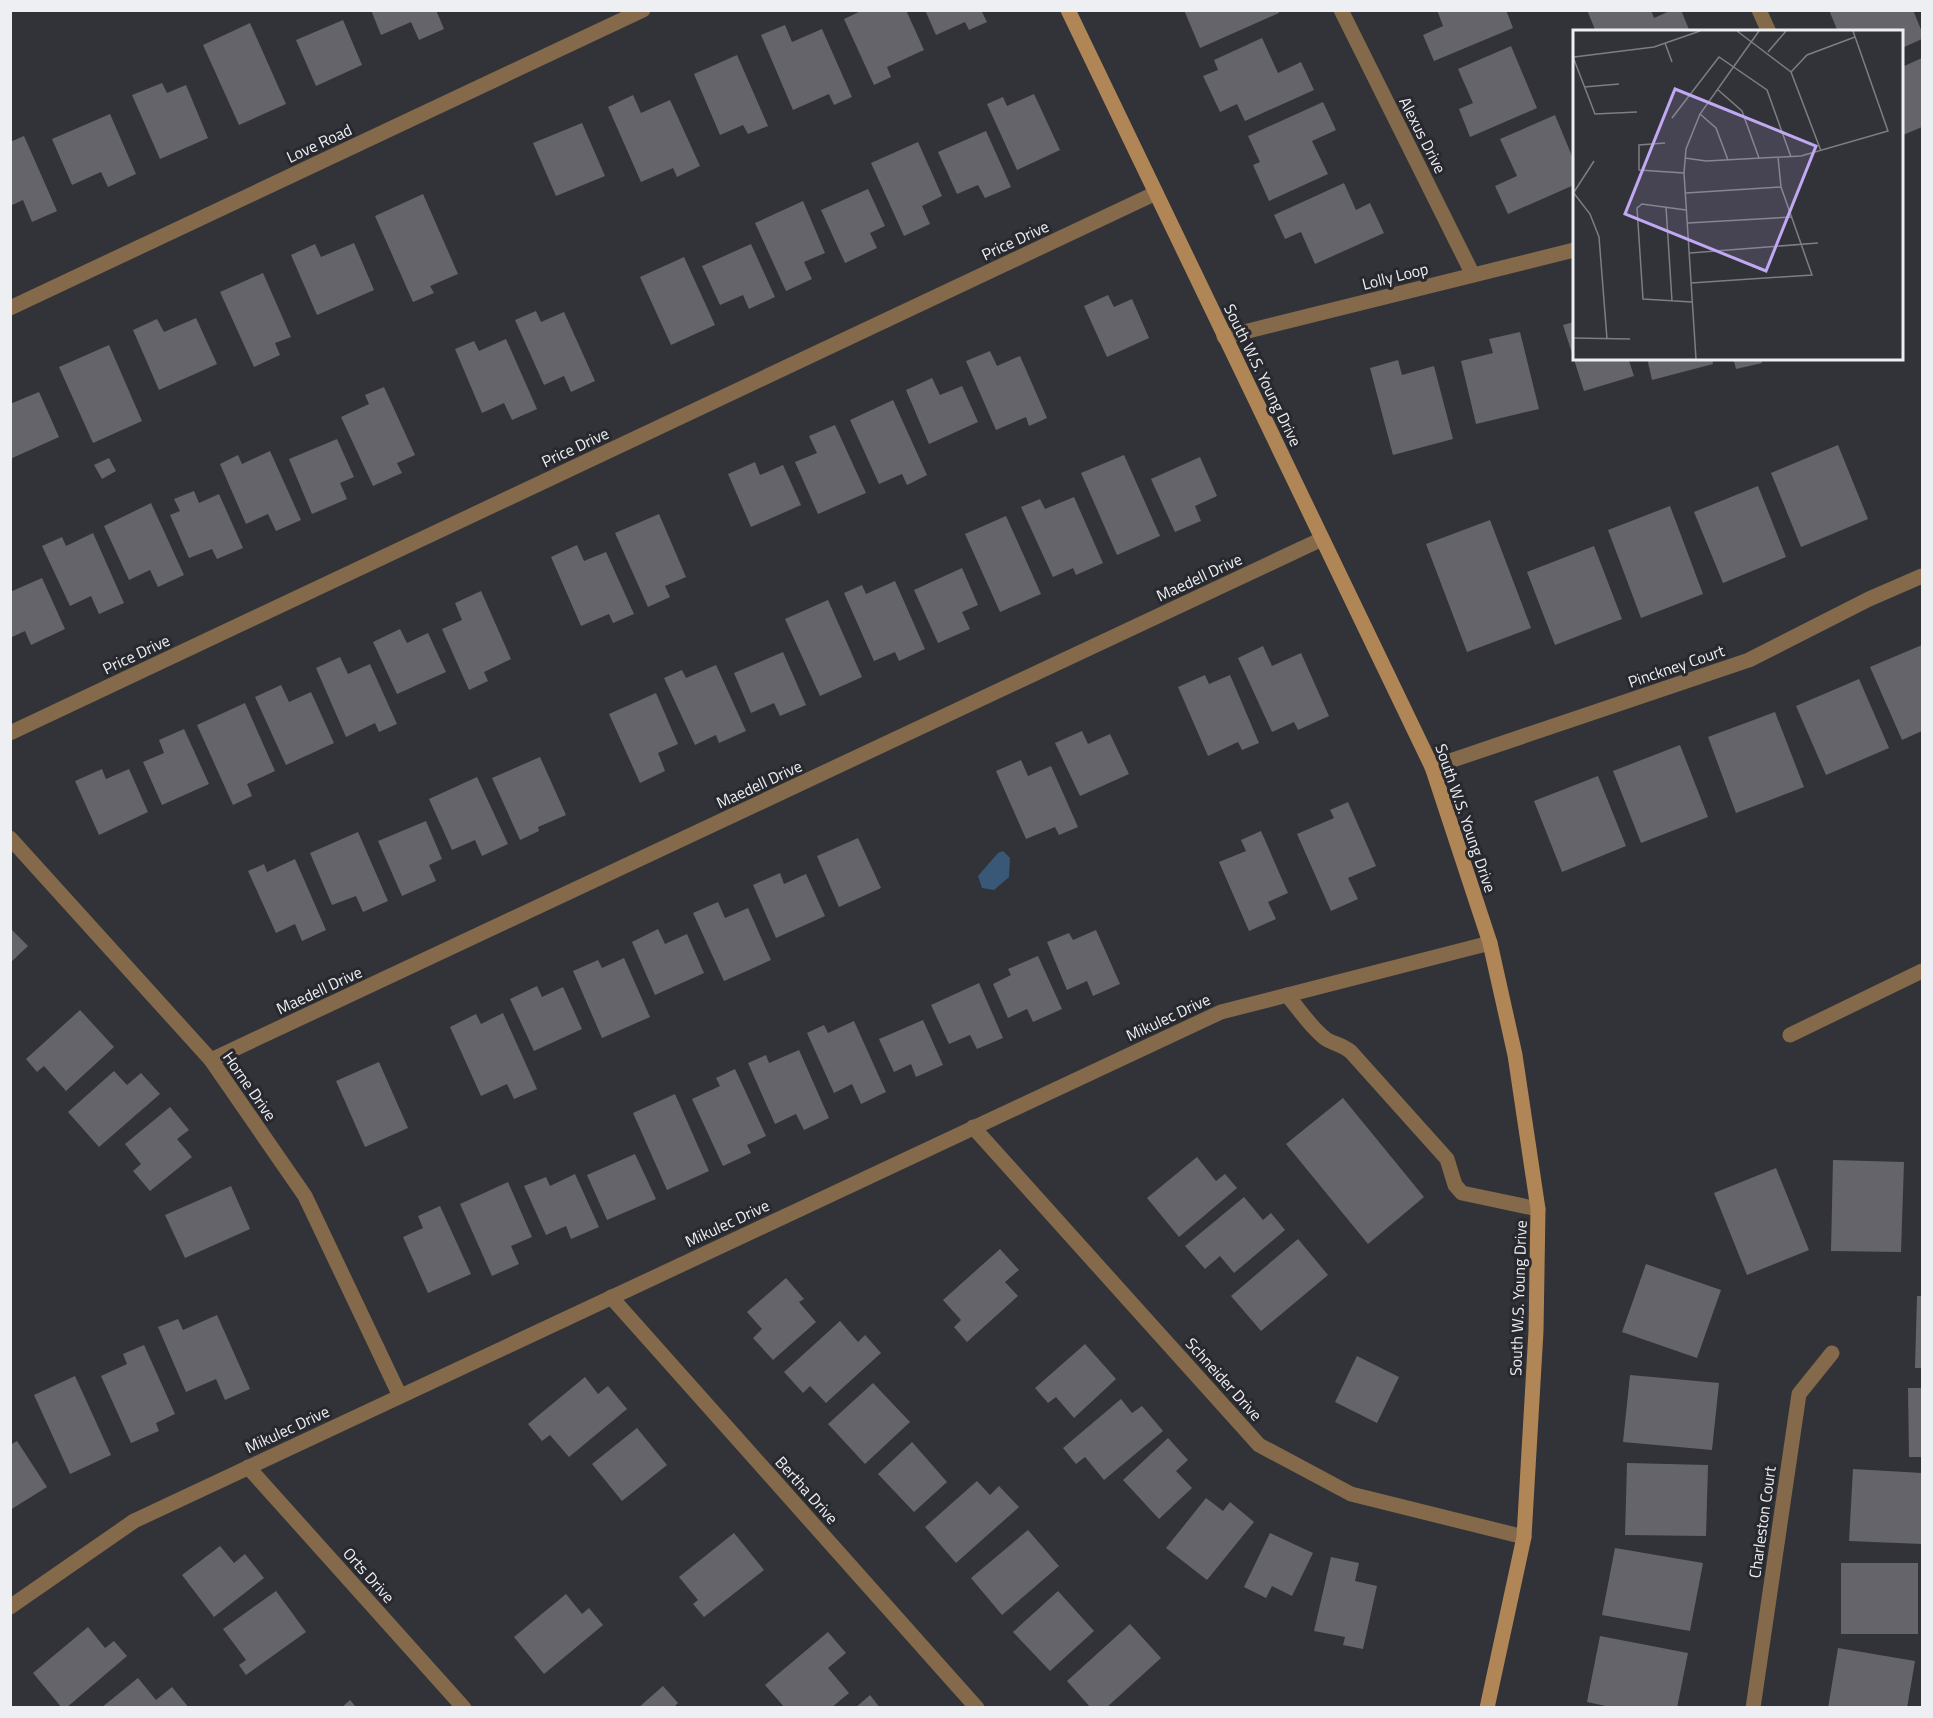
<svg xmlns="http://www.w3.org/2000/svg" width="1933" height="1718" font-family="'Titillium Web',sans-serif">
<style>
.water{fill:#395776}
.building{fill:#66646b}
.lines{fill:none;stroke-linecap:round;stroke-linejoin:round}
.service{stroke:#84694b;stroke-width:15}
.minor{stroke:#84694b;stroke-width:15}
.secondary{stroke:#b18656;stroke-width:15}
.labels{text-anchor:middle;stroke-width:6;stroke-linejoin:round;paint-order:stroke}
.street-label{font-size:16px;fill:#eeeff3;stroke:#27292e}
.inset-road{fill:none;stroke:#7d7e83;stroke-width:1.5}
.view{fill:#c1a8f3;fill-opacity:0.15;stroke:#c1a8f3;stroke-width:3}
.inset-edge{fill:none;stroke:#eeeff3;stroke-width:3}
</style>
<rect width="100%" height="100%" fill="#313338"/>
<path class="water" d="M1003,851L1010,858L1009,877L994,890L982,888L978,876L998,853Z"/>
<g class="building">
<path d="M371,10H436L444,29L419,40L411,22L381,35Z"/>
<path d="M863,10H906L924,50L887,67L891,77L874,85L844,19Z"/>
<path d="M925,10H981L987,22L969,30L965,22L936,35Z"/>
<path d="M1184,10H1278L1279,13L1200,48Z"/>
<path d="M1437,10H1506L1513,28L1434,61L1423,35L1443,26Z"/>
<path d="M1587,10H1651L1654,18L1672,10H1681L1690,32H1596Z"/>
<path d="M1829,10H1913L1922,32V39L1902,48V32H1838Z"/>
<path d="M343,20L362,65L316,86L296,40Z"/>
<path d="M250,23L286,104L239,125L203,45Z"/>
<path d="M785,25L792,42L822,29L852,97L834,105L829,94L793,110L761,35Z"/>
<path d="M1262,38L1278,73L1301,62L1314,90L1245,121L1237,104L1220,112L1203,76L1218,70L1214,60Z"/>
<path d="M1511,46L1537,108L1470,137L1459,109L1473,103L1458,69Z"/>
<path d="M737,55L768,126L748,134L743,125L720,135L694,74Z"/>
<path d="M1922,58V127L1903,135L1902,67Z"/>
<path d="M162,83L167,93L186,85L208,138L160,159L132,95Z"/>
<path d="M1034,94L1060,150L1017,170L987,104L1003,97L1007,106Z"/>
<path d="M633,95L641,113L670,100L700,166L677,177L673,168L641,182L608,107Z"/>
<path d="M1323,102L1336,130L1312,141L1328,174L1269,201L1253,165L1260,162L1248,136Z"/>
<path d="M110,114L136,174L108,187L101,172L72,185L52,139Z"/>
<path d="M1555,115L1574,161V185L1508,214L1495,186L1517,176L1500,139Z"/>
<path d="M582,123L605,176L556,196L533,143Z"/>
<path d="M986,131L1011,187L985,198L978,185L957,194L938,152Z"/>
<path d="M24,136L57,211L32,222L23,200L10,206V142Z"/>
<path d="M918,142L942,196L922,206L930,224L904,236L871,163Z"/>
<path d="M1344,183L1356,210L1370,203L1384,233L1315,264L1301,232L1285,239L1274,215Z"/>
<path d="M868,189L885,226L870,233L877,248L845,263L821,210Z"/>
<path d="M423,194L458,274L430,286L434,293L413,302L375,216Z"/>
<path d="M803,201L825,253L804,262L812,279L786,291L755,223Z"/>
<path d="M354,243L374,290L317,315L291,255L315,244L321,257Z"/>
<path d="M751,244L775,297L749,309L743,295L720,305L702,266Z"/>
<path d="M684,257L715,325L671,345L640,277Z"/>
<path d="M263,273L291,337L275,343L280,355L254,367L220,292Z"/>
<path d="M1108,295L1114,307L1132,299L1149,338L1107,357L1084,306Z"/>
<path d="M536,311L541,322L564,312L595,381L571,392L564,376L544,385L515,320Z"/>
<path d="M196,318L217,364L159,390L133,330L157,319L164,332Z"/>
<path d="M1574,322V358H1628L1634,376L1584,391L1563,325Z"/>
<path d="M1520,332L1539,409L1476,424L1461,361L1493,353L1489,339Z"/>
<path d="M506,339L537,409L512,420L504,403L482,413L455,349L474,341L479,351Z"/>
<path d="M109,345L142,421L93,443L59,367Z"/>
<path d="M990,351L997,366L1020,356L1047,418L1029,426L1026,417L996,430L966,361Z"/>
<path d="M1647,358H1712L1713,364L1652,380Z"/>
<path d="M1733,358H1761L1762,363L1736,369Z"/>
<path d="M1398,360L1402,375L1434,366L1453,439L1393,455L1370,368Z"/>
<path d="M932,378L940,395L962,386L978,422L929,444L906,390Z"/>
<path d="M384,387L415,455L397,463L402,473L373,486L341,417L369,404L365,395Z"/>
<path d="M39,392L59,437L10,459V404Z"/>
<path d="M893,400L927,475L907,485L902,474L879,484L850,420Z"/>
<path d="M835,425L866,493L818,514L795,462L817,453L809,436Z"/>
<path d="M337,439L354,477L340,483L347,499L312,514L289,459Z"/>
<path d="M1838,445L1868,519L1801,547L1771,473Z"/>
<path d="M270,451L301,520L276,531L268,514L246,524L220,464L238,455L242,464Z"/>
<path d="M1124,455L1160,536L1117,555L1081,473Z"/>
<path d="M1200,457L1217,496L1195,506L1201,521L1175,532L1151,479Z"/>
<path d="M109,458L116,471L102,479L94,465Z"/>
<path d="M755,462L760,475L783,465L801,505L751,527L728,474Z"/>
<path d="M1758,486L1786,557L1723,583L1694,512Z"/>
<path d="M194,491L199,503L219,494L243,548L217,559L212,549L189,558L170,515L180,511L174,499Z"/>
<path d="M1074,497L1103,563L1076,575L1073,568L1053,577L1021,507L1040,499L1045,509Z"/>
<path d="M151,503L184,575L158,587L150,570L129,580L104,526Z"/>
<path d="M1670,506L1703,594L1641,618L1608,530Z"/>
<path d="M659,514L686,577L665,586L670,597L648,607L615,533Z"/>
<path d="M1006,516L1041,594L1000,612L965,534Z"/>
<path d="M1490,520L1531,628L1467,652L1426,544Z"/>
<path d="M93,533L124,603L99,614L91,596L70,606L42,546L62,537L66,546Z"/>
<path d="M577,545L584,561L606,552L634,614L613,623L609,614L581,626L551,557Z"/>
<path d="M1594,546L1622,619L1555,645L1527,572Z"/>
<path d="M962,568L978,605L962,612L970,629L938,643L914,590Z"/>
<path d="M42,578L65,629L31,645L25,631L10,638V592Z"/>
<path d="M895,581L925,649L899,661L895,652L874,661L844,593L862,585L866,594Z"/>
<path d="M481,591L511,659L484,672L488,681L469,690L442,629L462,620L455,603Z"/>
<path d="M828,600L862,677L820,696L785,619Z"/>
<path d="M400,629L407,643L428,633L446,672L397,694L373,642Z"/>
<path d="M1922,645V731L1902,740L1870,667Z"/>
<path d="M1263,646L1272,666L1301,653L1329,716L1298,730L1294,722L1272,732L1238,658Z"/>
<path d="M783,652L806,705L780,716L774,703L751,713L734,673Z"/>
<path d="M340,657L348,674L370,664L397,724L379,732L375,723L346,737L316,668Z"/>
<path d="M716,665L746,731L719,743L716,735L695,745L664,678L682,670L686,678Z"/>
<path d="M1205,675L1209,684L1230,675L1259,743L1242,750L1238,742L1208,756L1178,687Z"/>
<path d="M1859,679L1889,748L1826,775L1796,706Z"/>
<path d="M281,685L289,702L311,692L334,743L286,765L255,697Z"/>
<path d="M656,693L678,744L658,753L665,771L640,783L609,714Z"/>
<path d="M245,703L275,771L247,784L252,796L233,805L197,725Z"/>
<path d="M1775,712L1804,787L1736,813L1708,737Z"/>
<path d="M184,729L209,784L162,805L143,762L164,753L159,740Z"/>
<path d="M1082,731L1088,744L1110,734L1129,774L1080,796L1055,743Z"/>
<path d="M1680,745L1708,817L1641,843L1613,771Z"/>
<path d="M540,757L566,815L538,827L539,831L520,840L492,778Z"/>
<path d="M1021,760L1028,776L1051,766L1078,827L1059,835L1055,827L1026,839L996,771Z"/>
<path d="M102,769L106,779L129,769L148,812L99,835L75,781Z"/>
<path d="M1598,776L1626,846L1562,872L1534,801Z"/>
<path d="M477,777L508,844L482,856L475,840L452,850L429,799Z"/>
<path d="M1348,802L1376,866L1348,878L1358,899L1331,911L1297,834L1334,818L1330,810Z"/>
<path d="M426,821L442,859L429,865L436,881L402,896L378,841Z"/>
<path d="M1261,831L1288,893L1268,902L1276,919L1249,931L1219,862L1246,851L1241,840Z"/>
<path d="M358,832L388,901L363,912L356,896L332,905L310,853Z"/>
<path d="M858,838L881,888L839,907L817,856Z"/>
<path d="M295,859L326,930L302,941L295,924L276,933L248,871L264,864L267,872Z"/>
<path d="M780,873L784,884L806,874L825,916L776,938L753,885Z"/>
<path d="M718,902L725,918L748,908L771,960L724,981L693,913Z"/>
<path d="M10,928L28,946L10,963Z"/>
<path d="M658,929L665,944L687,934L704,973L655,995L632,942Z"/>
<path d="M1096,930L1120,984L1093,996L1087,981L1067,990L1047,942L1069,933L1073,940Z"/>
<path d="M1038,956L1062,1009L1033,1022L1027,1009L1008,1018L993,984L1011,975L1008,969Z"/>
<path d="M624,958L650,1017L602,1038L573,971L598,960L602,968Z"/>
<path d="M979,983L1003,1038L977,1049L970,1035L949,1044L931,1005Z"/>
<path d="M537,986L542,997L563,987L582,1029L534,1051L510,999Z"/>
<path d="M80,1010L114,1047L66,1091L44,1066L37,1072L26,1059Z"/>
<path d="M503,1013L537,1089L514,1099L507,1084L481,1096L450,1027L476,1014L481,1024Z"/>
<path d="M923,1020L943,1065L916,1077L911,1064L894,1072L879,1039Z"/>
<path d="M854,1021L886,1092L861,1104L852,1084L834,1093L807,1033L824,1025L828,1033Z"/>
<path d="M799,1050L829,1118L804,1130L796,1114L775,1124L748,1063L766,1055L769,1063Z"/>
<path d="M379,1062L408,1128L365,1147L336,1081Z"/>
<path d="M735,1069L766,1136L747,1145L751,1153L723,1166L692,1099L720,1086L716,1078Z"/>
<path d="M114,1071L127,1085L141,1073L160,1094L99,1147L68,1112Z"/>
<path d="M675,1094L709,1171L667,1190L633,1113Z"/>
<path d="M1343,1098L1424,1197L1368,1244L1286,1144Z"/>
<path d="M170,1107L189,1130L177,1139L192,1157L150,1191L133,1171L141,1164L125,1144Z"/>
<path d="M635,1154L656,1199L607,1220L587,1175Z"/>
<path d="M1197,1157L1216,1181L1225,1174L1237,1188L1179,1237L1147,1198Z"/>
<path d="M1833,1160L1904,1162L1901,1252L1831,1251Z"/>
<path d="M1776,1168L1809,1250L1747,1275L1714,1193Z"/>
<path d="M575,1174L599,1227L571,1239L566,1226L546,1235L524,1186L546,1177L550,1186Z"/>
<path d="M508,1182L532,1237L511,1246L519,1264L492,1276L460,1204Z"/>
<path d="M231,1186L250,1229L185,1258L165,1215Z"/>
<path d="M1244,1197L1263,1220L1271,1213L1285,1230L1234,1273L1220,1256L1205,1269L1185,1246Z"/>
<path d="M440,1206L471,1274L428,1293L403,1237L423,1228L418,1216Z"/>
<path d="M1298,1239L1328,1275L1261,1331L1231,1296Z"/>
<path d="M1000,1249L1019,1270L1005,1282L1018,1296L967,1342L954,1327L961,1320L943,1300Z"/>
<path d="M1646,1264L1721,1290L1697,1358L1622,1332Z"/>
<path d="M786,1278L804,1299L799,1302L816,1322L773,1360L753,1338L762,1329L747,1312Z"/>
<path d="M1917,1296H1922V1368H1915Z"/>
<path d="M217,1315L250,1389L225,1400L216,1379L186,1392L158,1327L178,1319L183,1330Z"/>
<path d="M840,1321L858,1342L865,1335L881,1353L826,1403L810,1386L803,1393L784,1372Z"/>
<path d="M1085,1344L1116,1379L1074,1418L1056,1397L1048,1403L1035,1388Z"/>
<path d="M144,1345L175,1414L156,1423L159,1431L131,1443L101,1376L127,1364L123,1354Z"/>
<path d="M1357,1356L1399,1377L1377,1423L1335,1402Z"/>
<path d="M1630,1375L1719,1383L1712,1450L1623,1442Z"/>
<path d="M75,1376L111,1455L70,1474L34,1395Z"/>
<path d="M585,1377L598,1394L608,1386L627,1409L569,1457L550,1435L542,1441L528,1424Z"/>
<path d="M873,1383L910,1422L865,1464L828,1424Z"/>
<path d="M1908,1388H1922V1457H1909Z"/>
<path d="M1121,1399L1132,1413L1142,1406L1163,1431L1104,1480L1085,1457L1076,1464L1063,1448Z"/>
<path d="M637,1428L667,1465L622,1501L592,1464Z"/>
<path d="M1168,1438L1188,1460L1176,1471L1192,1488L1159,1519L1123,1480Z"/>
<path d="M17,1441L47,1487L10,1510V1445Z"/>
<path d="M912,1442L947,1482L914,1512L878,1474Z"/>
<path d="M1627,1463L1708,1465L1706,1536L1625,1535Z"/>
<path d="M1853,1469L1922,1473V1544L1849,1541Z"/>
<path d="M977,1481L990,1495L999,1486L1019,1507L956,1563L925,1527Z"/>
<path d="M1206,1498L1223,1511L1230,1502L1254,1522L1207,1580L1166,1548Z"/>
<path d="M1028,1530L1059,1566L1002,1615L971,1578Z"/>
<path d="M734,1533L764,1570L704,1617L693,1604L698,1600L679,1577Z"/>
<path d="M1270,1533L1313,1553L1292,1596L1272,1586L1266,1598L1244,1587Z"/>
<path d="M220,1546L234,1563L245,1554L264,1578L214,1617L182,1575Z"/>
<path d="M1615,1548L1703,1563L1690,1631L1602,1615Z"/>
<path d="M1331,1557L1359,1563L1355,1581L1377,1586L1363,1649L1343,1645L1345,1637L1314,1631Z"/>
<rect x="1841" y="1563" width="77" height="71"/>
<path d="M276,1591L306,1632L246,1675L239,1665L246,1660L223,1629Z"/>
<path d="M1058,1591L1094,1631L1050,1671L1013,1632Z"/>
<path d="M566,1594L582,1614L589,1608L603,1625L544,1674L514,1637Z"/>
<path d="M1130,1624L1161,1658L1106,1708H1091L1067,1681Z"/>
<path d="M88,1627L105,1648L114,1641L127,1656L66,1708H62L33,1673Z"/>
<path d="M828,1632L846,1653L828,1668L849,1693L831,1708H785L765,1685Z"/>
<path d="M1600,1636L1688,1653L1677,1708H1615L1587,1702Z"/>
<path d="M1838,1648L1915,1661L1907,1708H1828Z"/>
<path d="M138,1678L156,1700L172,1687L189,1708H101Z"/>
<path d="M663,1686L678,1703L673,1708H638Z"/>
<path d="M870,1695L880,1708H855Z"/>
<path d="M350,1700L357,1708H341Z"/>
</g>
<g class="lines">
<path class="service" d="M1287,995C1299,1009 1311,1028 1326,1039C1334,1044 1343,1045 1351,1052L1447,1159L1455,1185L1462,1193L1538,1209"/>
<g class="minor">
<path d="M1341,10L1473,275"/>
<path d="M1759,10L1769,32"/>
<path d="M10,308L643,10"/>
<path d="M1224,337L1574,250"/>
<path d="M10,733L1156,193"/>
<path d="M1432,767L1749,660L1869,599L1922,576"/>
<path d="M10,838L211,1060L305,1196L400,1396"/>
<path d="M1790,1035L1922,971"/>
<path d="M211,1060L1322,539"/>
<path d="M973,1127L1259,1445L1351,1494L1524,1537"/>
<path d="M611,1297L977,1708"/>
<path d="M248,1467L464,1708"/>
<path d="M10,1607L134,1521L1221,1012L1490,943"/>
<path d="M1753,1708L1799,1394L1832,1353"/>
</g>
<path class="secondary" d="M1068,10L1432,767L1490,943L1515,1055L1538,1209L1536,1331L1524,1537L1487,1708"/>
</g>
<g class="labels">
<g class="street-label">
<text transform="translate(1423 135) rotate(63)" y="6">Alexus Drive</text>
<text transform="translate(319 143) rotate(-25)" y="6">Love Road</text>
<text transform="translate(1015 240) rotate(-25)" y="6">Price Drive</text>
<text transform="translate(1395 276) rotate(-14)" y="6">Lolly Loop</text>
<text transform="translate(1263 375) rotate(64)" y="6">South W.S. Young Drive</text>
<text transform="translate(575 447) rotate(-25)" y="6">Price Drive</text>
<text transform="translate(1199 577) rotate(-25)" y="6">Maedell Drive</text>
<text transform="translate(136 654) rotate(-25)" y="6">Price Drive</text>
<text transform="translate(1676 666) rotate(-19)" y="6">Pinckney Court</text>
<text transform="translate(759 784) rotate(-25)" y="6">Maedell Drive</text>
<text transform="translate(1466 818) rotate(71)" y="6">South W.S. Young Drive</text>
<text transform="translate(319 990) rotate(-25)" y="6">Maedell Drive</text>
<text transform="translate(1168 1017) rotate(-25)" y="6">Mikulec Drive</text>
<text transform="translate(250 1086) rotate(55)" y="6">Horne Drive</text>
<text transform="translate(727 1223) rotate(-25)" y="6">Mikulec Drive</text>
<text transform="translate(1518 1298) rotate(-88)" y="6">South W.S. Young Drive</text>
<text transform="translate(1224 1379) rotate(48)" y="6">Schneider Drive</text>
<text transform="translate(287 1429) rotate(-25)" y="6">Mikulec Drive</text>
<text transform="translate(807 1490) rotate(48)" y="6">Bertha Drive</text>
<text transform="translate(1762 1522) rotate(-82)" y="6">Charleston Court</text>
<text transform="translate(369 1575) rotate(48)" y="6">Orts Drive</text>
</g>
</g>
<g transform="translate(1573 30)">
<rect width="330" height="330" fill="#313338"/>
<path class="inset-road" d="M164,1L218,42L248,121M92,13L99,32M195,22L213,1M0,27L22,84L64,82M1,27L81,17L127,1M218,42L234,25L282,7M11,57L46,54M144,59L169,81L186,128M127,84L143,98L155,130M99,88L146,27L194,60L218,127M92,113L66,115V140L111,143M112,128L133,131L228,126L315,101L280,1M0,162L17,184L26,207L34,309M1,162L21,131M113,163L208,157M93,177L99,271M113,180L69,174L64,178L70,269L119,272M115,193L219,187M117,223L245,213M118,253L239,245L208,157L205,127M0,308L57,309M123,329L111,143L113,119L127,84L186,1"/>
<path class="view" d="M102,59L243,116L193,241L52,184Z"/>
<rect width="330" height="330" class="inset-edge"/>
</g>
<rect width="1933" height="1718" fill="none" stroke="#eeeff3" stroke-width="24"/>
</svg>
